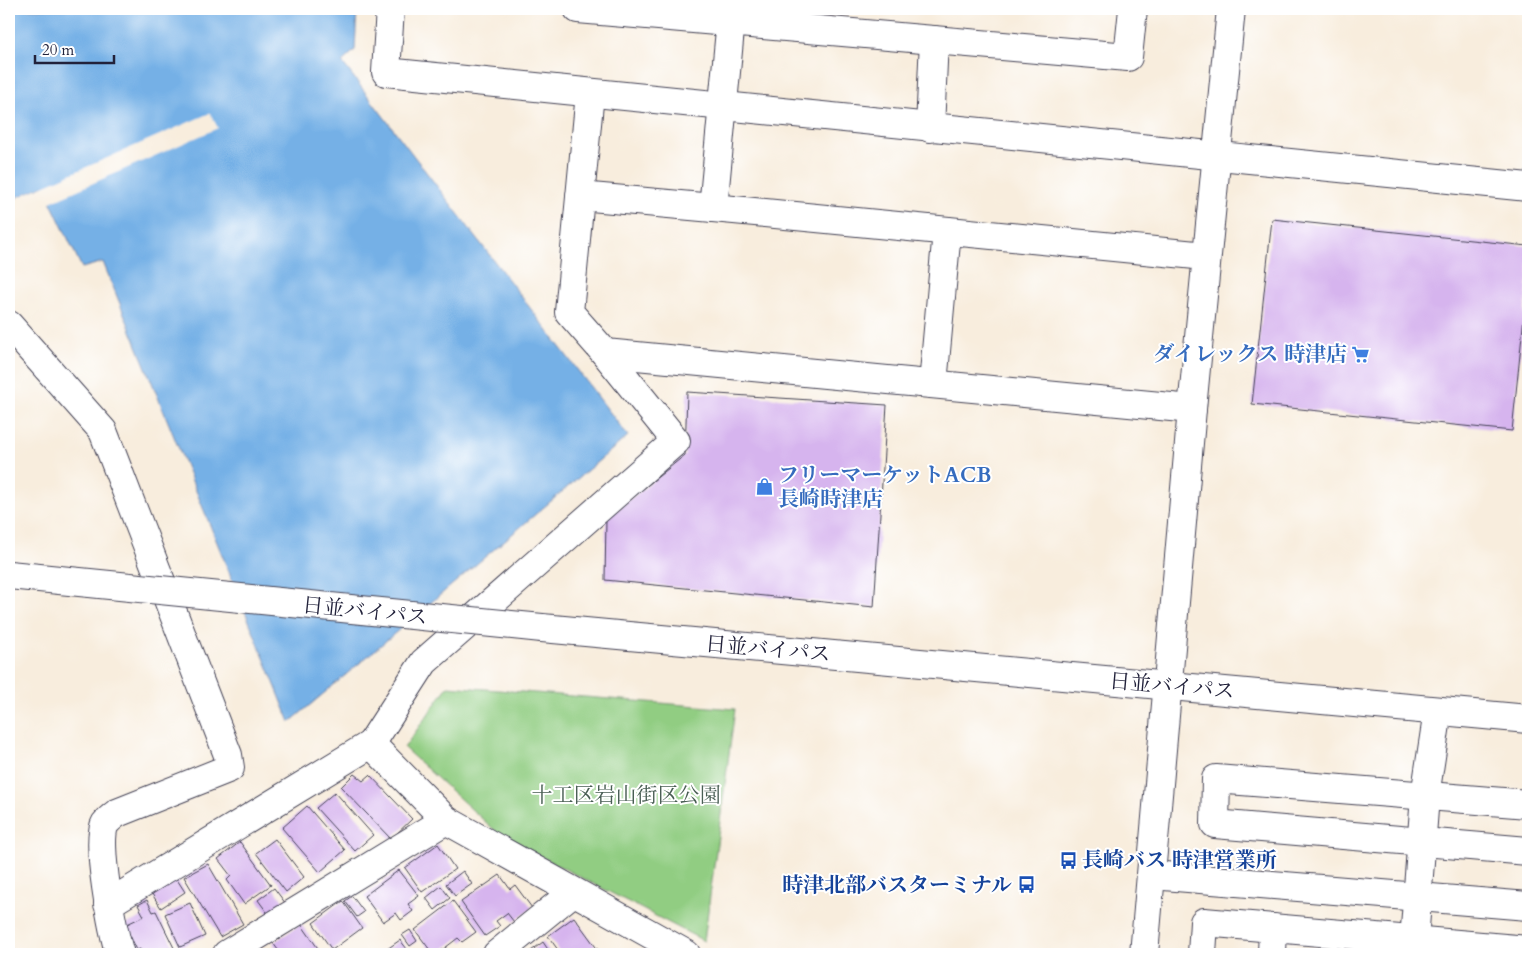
<svg xmlns="http://www.w3.org/2000/svg" width="1537" height="963" font-family="Cardo,'Noto Serif JP',serif">
<style>
.green{fill:#91cd82;stroke:#5a785e}
.water{fill:#75b0e6;stroke:#4c6990}
.pier{fill:#f8eddd}
.building{fill:#d6b4ee}
.lines{fill:none;stroke-linecap:round;stroke-linejoin:round}
.minor-casing{stroke:#424053;stroke-width:30}
.highway-casing{stroke:#424053;stroke-width:30}
.minor{stroke:#fff;stroke-width:28}
.highway{stroke:#fff;stroke-width:28}
.highway-bridge-casing{stroke:#424053;stroke-width:30;stroke-linecap:butt}
.highway-bridge{stroke:#fff;stroke-width:28}
.labels{text-anchor:middle;stroke-width:4;stroke-linejoin:round;paint-order:stroke}
.shop-label{font-size:21px;font-weight:bold;fill:#366cbe;stroke:#fff;text-anchor:end}
.street-label{font-size:21px;fill:#22223b;stroke:#fff}
.park-label{font-size:21px;fill:#495e54;stroke:#fff}
.transit-label{font-size:21px;font-weight:bold;fill:#164399;stroke:#fff;text-anchor:start}
</style>
<rect width="100%" height="100%" fill="#fff"/>
<filter id="ink" filterUnits="userSpaceOnUse"><feTurbulence type="fractalNoise" baseFrequency=".02" numOctaves="2"/><feDisplacementMap in="SourceGraphic" scale="10" xChannelSelector="R" yChannelSelector="G"/><feConvolveMatrix kernelMatrix="1 2 1 2 8 2 1 2 1" color-interpolation-filters="sRGB"/></filter>
<filter id="wash" filterUnits="userSpaceOnUse"><feTurbulence type="fractalNoise" baseFrequency=".0096" numOctaves="4" result="noise"/><feDisplacementMap in="SourceGraphic" scale="20" xChannelSelector="R" yChannelSelector="G"/><feGaussianBlur stdDeviation="1.12" result="paint"/><feColorMatrix in="noise" values="0 0 0 0 0 0 0 0 0 0 0 0 0 0 0 0 0 1.4 0 .05"/><feComposite in="paint" operator="in"/></filter>
<g filter="url(#wash)">
<rect width="100%" height="100%" fill="#f8eddd"/>
<path class="green" d="M448,686L735,709L704,941L501,836L404,748Z"/>
<path class="water" d="M9,9H357L355,50L342,62L628,436L290,722L103,262L82,268L43,186L9,201Z"/>
<path class="pier" d="M210,113L218,128L48,203L42,189L20,199L18,197Z"/>
<g id="blocks">
<g class="building">
<path d="M1272,219L1528,246V278L1512,431L1252,404Z"/>
<path d="M687,392L887,405L874,607L605,580L606,519L685,455Z"/>
<path d="M354,774L363,781L370,775L412,819L391,839L341,787Z"/>
<path d="M335,792L373,835L355,851L316,808Z"/>
<path d="M307,806L345,850L320,872L282,828Z"/>
<path d="M275,839L304,877L286,892L256,853Z"/>
<path d="M240,842L271,885L244,904L227,880L231,876L218,859Z"/>
<path d="M438,844L455,869L422,892L405,868Z"/>
<path d="M208,864L243,924L220,937L184,877Z"/>
<path d="M399,870L419,896L408,904L413,911L401,920L396,913L383,922L364,896Z"/>
<path d="M463,871L472,884L455,896L446,884Z"/>
<path d="M500,875L510,889L515,885L532,908L514,922L507,913L496,921L500,926L485,936L461,902Z"/>
<path d="M176,878L185,892L161,908L152,894Z"/>
<path d="M441,886L450,898L435,910L426,898Z"/>
<path d="M274,888L286,904L269,915L258,900Z"/>
<path d="M352,896L364,912L357,917L345,901Z"/>
<path d="M147,900L153,912L156,911L177,954H143L140,949L137,950L125,925L144,916L138,905Z"/>
<path d="M343,901L362,928L332,950L313,923Z"/>
<path d="M453,901L476,932L462,942L458,938L437,954H433L415,930Z"/>
<path d="M190,903L205,936L180,947L165,914Z"/>
<path d="M574,917L601,954H561L548,936Z"/>
<path d="M301,924L322,954H281L273,943Z"/>
<path d="M410,930L417,941L410,946L402,935Z"/>
<path d="M400,940L411,954H380Z"/>
<path d="M543,942L551,954H518L524,950L527,954Z"/>
</g>
</g>
</g>
<g filter="url(#ink)">
<use href="#blocks" fill-opacity="0" stroke="#424053" stroke-width="1"/>
<g class="lines">
<defs>
<g id="minor">
<path d="M390,9L386,72L1528,187"/>
<path d="M578,9L1128,57L1133,9"/>
<path d="M732,9L713,208L1206,256"/>
<path d="M590,93L569,312L605,353L1192,409"/>
<path d="M930,128L934,40"/>
<path d="M580,196L713,208"/>
<path d="M9,325L103,431L228,755L230,768L117,813C113,816 108,820 105,824C95,840 113,934 120,954"/>
<path d="M933,384L947,231"/>
<path d="M371,744L424,662L676,441L605,353"/>
<path d="M1528,804L1216,779L1215,824L1528,851"/>
<path d="M1152,875L1528,906"/>
<path d="M108,904L371,744L446,820L686,954"/>
<path d="M227,954L446,820"/>
<path d="M497,954L573,892"/>
<path d="M1144,954L1192,409L1231,9"/>
<path d="M1202,954L1204,922L1528,950"/>
<path d="M1272,954L1273,928"/>
<path d="M1413,954L1425,796L1438,711"/>
</g>
<path id="highway" d="M542,628L1528,719"/>
</defs>
<use href="#minor" class="minor-casing"/>
<use href="#highway" class="highway-casing"/>
<use href="#minor" class="minor"/>
<use href="#highway" class="highway"/>
<defs>
<path id="highway-bridge" d="M9,575L542,628"/>
</defs>
<use href="#highway-bridge" class="highway-bridge-casing"/>
<use href="#highway-bridge" class="highway-bridge"/>
</g>
</g>
<defs>
<symbol id="supermarket-bare" viewBox="-9 -9 18 18"><path d="M-6-5.5h2.5l.6 2H6L4.5 2H-2.5L-4.4-4H-6ZM-1.5 3.2a1.3 1.3 0 1 0 .1 0ZM3 3.2a1.3 1.3 0 1 0 .1 0Z" fill="#3f7fe0" stroke="#fff" stroke-width="2.5" paint-order="stroke"/></symbol>
<symbol id="shop-bare" viewBox="-9 -9 18 18"><path d="M-5-2.5h2.3a2.7 3.5 0 0 1 5.4 0H5L5.5 6h-11ZM-1.5-2.5h3a1.5 2.3 0 0 0-3 0Z" fill="#3f7fe0" stroke="#fff" stroke-width="2.5" paint-order="stroke"/></symbol>
<symbol id="bus-bare" viewBox="-9 -9 18 18"><path d="M-5-6H5V4H4V6H2V4H-2V6H-4V4H-5ZM-3.5-4V0h7V-4ZM-3.5 1.2v1.5H-2V1.2ZM2 1.2v1.5H3.5V1.2Z" fill="#1a4fb4" stroke="#fff" stroke-width="2.5" paint-order="stroke"/></symbol>
</defs>
<g fill-rule="evenodd">
<use href="#supermarket-bare" x="1348" y="342" width="25" height="25"/>
<use href="#shop-bare" x="752" y="474" width="25" height="25"/>
<use href="#bus-bare" x="1056" y="848" width="25" height="25"/>
<use href="#bus-bare" x="1014" y="872" width="25" height="25"/>
</g>
<g class="labels">
<g class="shop-label">
<text x="1347" y="361">ダイレックス 時津店</text>
<text x="778" y="482" text-anchor="start">フリーマーケットACB<tspan x="778" dy="24">長崎時津店</tspan></text>
</g>
<g class="street-label">
<text transform="translate(365 611) rotate(6)" y="7">日並バイパス</text>
<text transform="translate(768 649) rotate(5)" y="7">日並バイパス</text>
<text transform="translate(1172 686) rotate(5)" y="7">日並バイパス</text>
</g>
<g class="park-label">
<text x="626" y="802">十工区岩山街区公園</text>
</g>
<g class="transit-label">
<text x="1082" y="867">長崎バス 時津営業所</text>
<text x="1012" y="892" text-anchor="end">時津北部バスターミナル</text>
</g>
</g>
<rect width="1537" height="963" fill="none" stroke="#fff" stroke-width="30"/>
<path d="M35 55v8h79v-8" fill="none" stroke="#22223b" stroke-width="2.5"/>
<text x="42" y="55" font-size="15" fill="#22223b" stroke="#ffffff" stroke-width="4" paint-order="stroke">20 m</text>
</svg>
